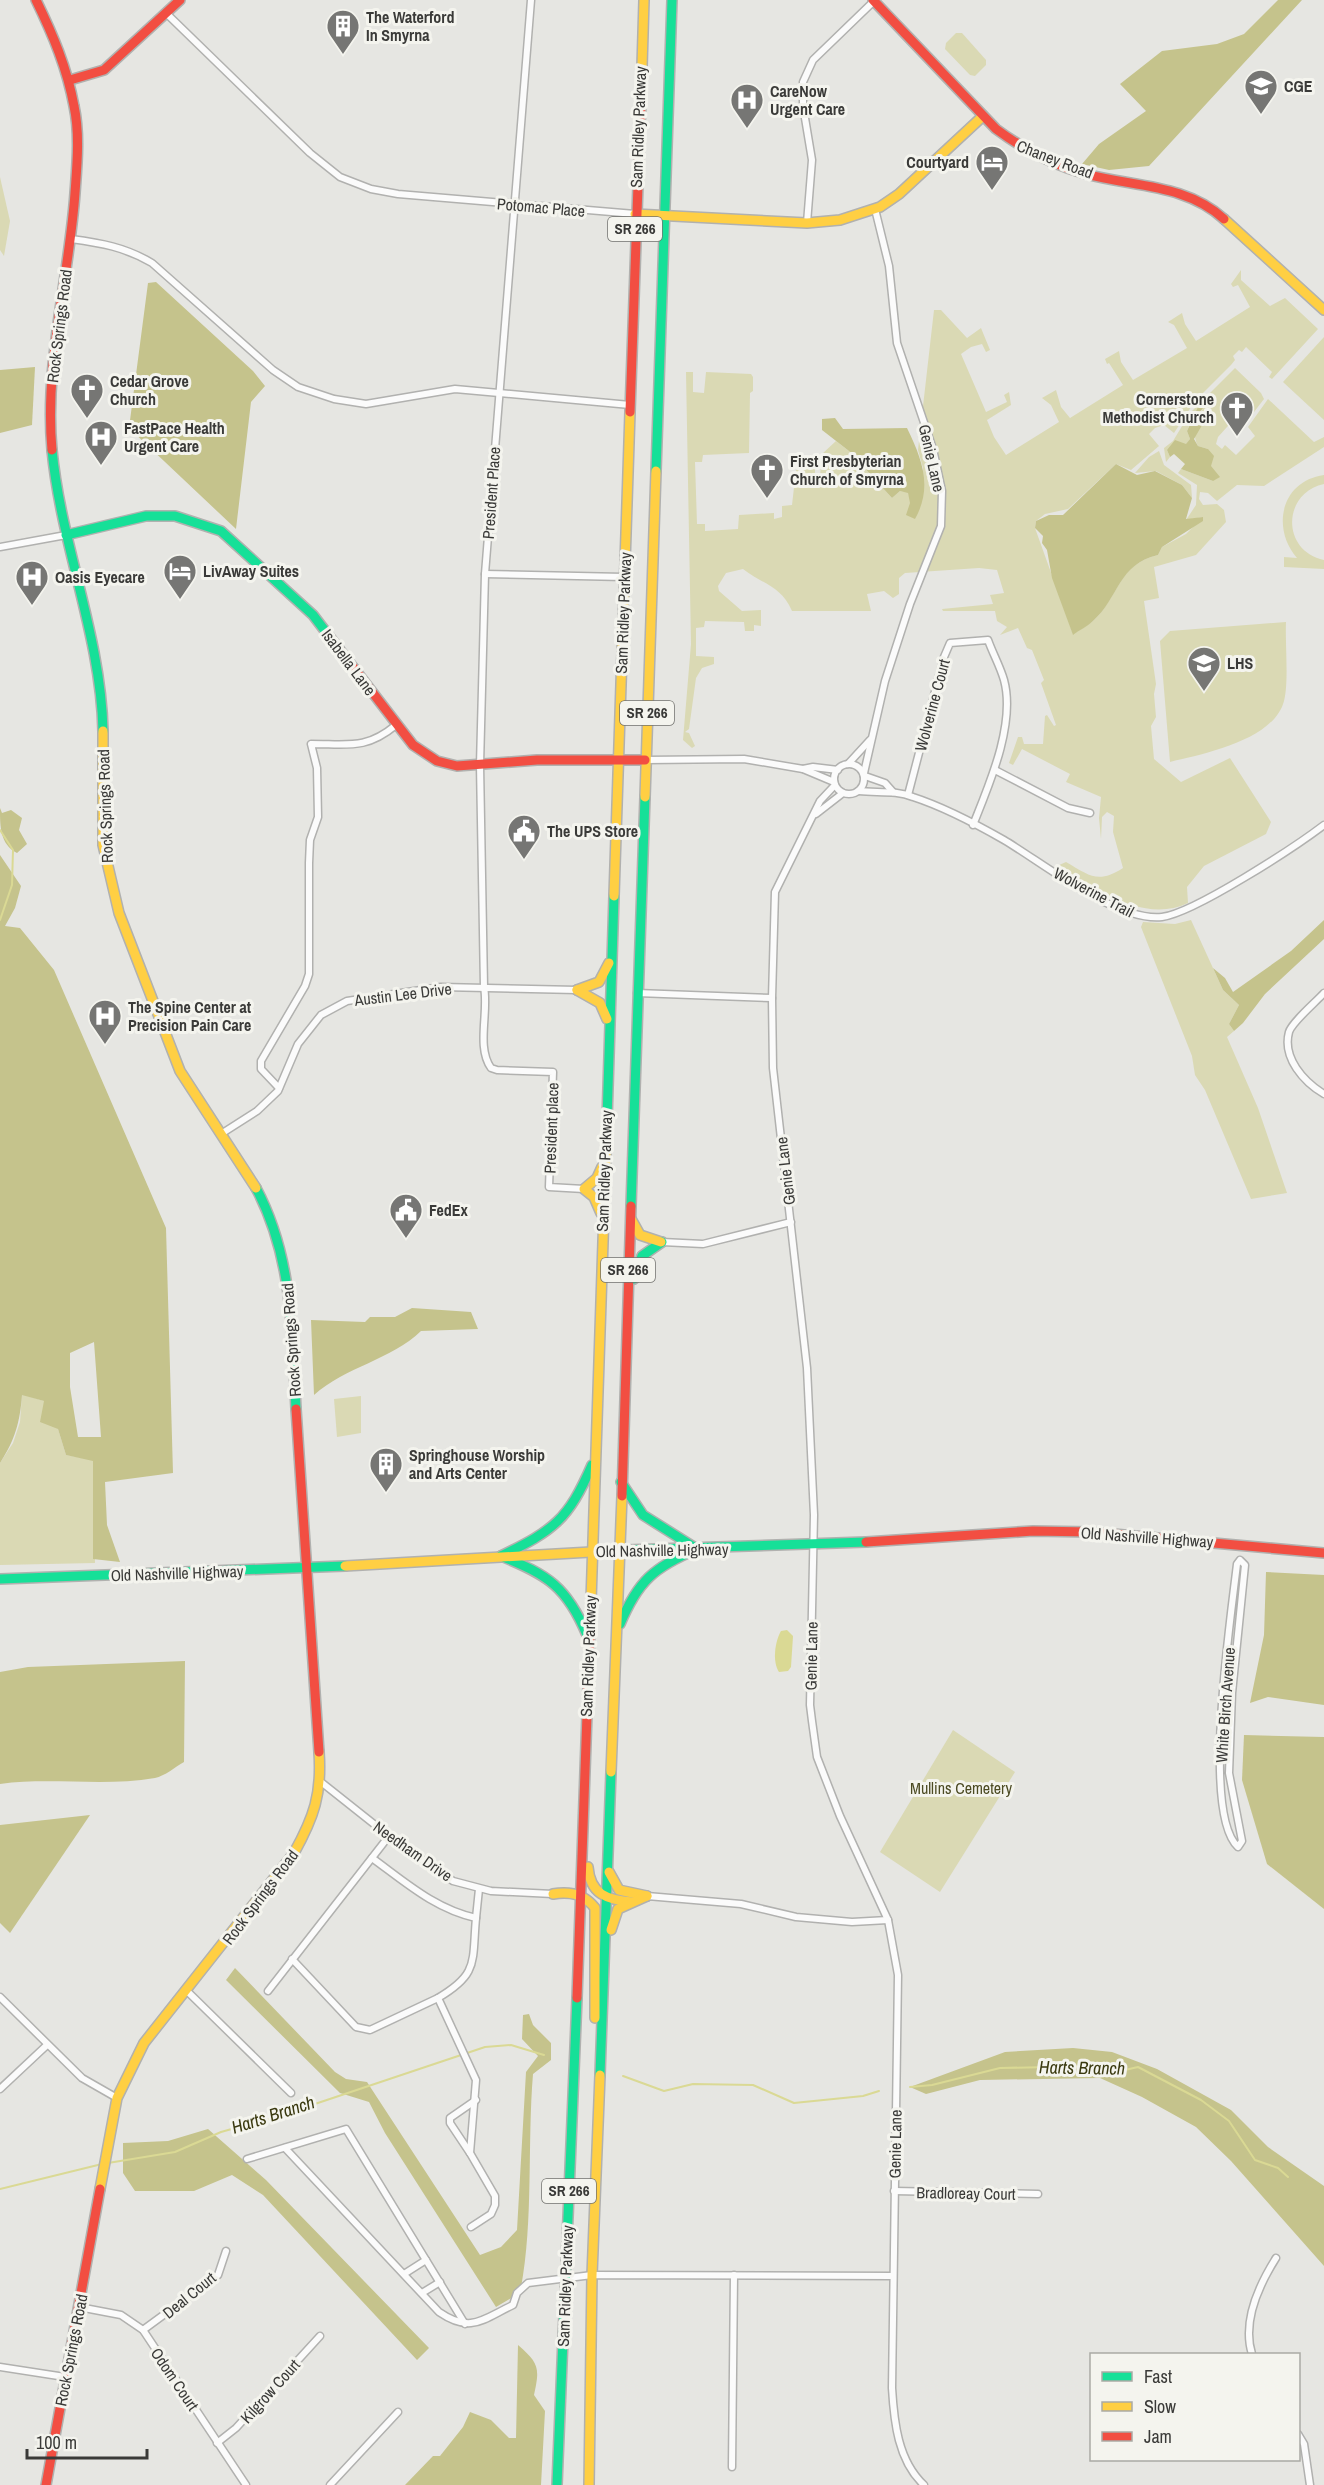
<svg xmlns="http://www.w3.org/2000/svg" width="1324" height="2485" font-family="'Archivo Narrow',sans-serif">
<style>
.green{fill:#dad9b4}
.forest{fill:#c5c38c;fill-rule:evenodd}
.water{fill:#dad994}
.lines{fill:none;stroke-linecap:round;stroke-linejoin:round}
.stream{stroke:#dad994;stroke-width:2}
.street-casing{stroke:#b1b1af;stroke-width:9}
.fast-casing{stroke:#b1b1af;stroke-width:12}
.slow-casing{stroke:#b1b1af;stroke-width:12}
.jam-casing{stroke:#b1b1af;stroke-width:12}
.street{stroke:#fbfbfb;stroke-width:6}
.fast{stroke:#16e098;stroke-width:9}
.slow{stroke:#ffcf43;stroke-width:9}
.jam{stroke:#f24e42;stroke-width:9}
.labels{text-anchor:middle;stroke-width:6;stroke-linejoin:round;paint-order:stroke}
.shield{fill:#f4f4ee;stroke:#72726f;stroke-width:1.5}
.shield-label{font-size:15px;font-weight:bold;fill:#3a3a38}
.poi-label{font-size:16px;font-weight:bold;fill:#3a3a38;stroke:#f4f4ee;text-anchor:start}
.street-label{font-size:16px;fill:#3a3a38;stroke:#f4f4ee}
.park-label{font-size:16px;fill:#4c4b23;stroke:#f4f4ee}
.water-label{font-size:18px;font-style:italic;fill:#3a390f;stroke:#f4f4ee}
</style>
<rect width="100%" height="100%" fill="#e6e6e2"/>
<g class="green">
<path d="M956,33H962L986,60V65L975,76L970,75L945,49L946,43Z"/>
<path d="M0,177L10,221L4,256L0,250Z"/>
<path d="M1241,270V280L1270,306L1285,298L1318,329L1272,379L1269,377L1272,372L1246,347L1242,352L1239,350L1233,356L1235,360L1231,365L1195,401L1174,433L1164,425L1155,428L1149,434L1159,446L1131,470L1116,464L1068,509L1045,514L1036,521L1035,528L1073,634C1079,630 1087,626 1093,621C1119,597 1118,564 1158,555L1162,547L1186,534L1203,517L1186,520L1196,505L1197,485L1178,473L1181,469L1213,481L1208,449L1198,446C1192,436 1194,417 1203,409L1194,413L1187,431L1190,439L1186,445L1167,450L1170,457L1166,462L1164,448L1173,441L1190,413L1235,368L1261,393L1264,399L1244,425L1236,417L1218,437L1216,444L1222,449L1225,445L1236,455L1255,436L1248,427L1268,399L1314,442L1324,437V447L1264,486L1237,485L1217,501L1208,493L1200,492L1199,499L1203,505L1217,504L1224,510L1226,522L1196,555L1154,567L1159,598L1144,601L1156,684L1154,694L1156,717L1151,726L1154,759L1181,782L1230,758L1271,822L1266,834L1204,866L1187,887L1188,903C1144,924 1096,889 1057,866L1066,862C1090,876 1098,884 1123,868L1113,832L1114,816L1107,812L1102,817L1101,839L1099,818L1101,797L1066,782L1070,774L1022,749L1013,765L1009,763L1018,737H1022L1024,744H1043L1045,716L1047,715L1054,726L1056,725L1041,683L1044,680L1032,650L1027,648L1018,628L1000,635L1007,627L997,621L995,611H943L942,609L993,604L990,595L1004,593L997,570L979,568L905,573L899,578V594L893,598L884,591L867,594L871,611H792C781,586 764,585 743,569L726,573L718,586L719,591L742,611L761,610V626L754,625V631H745L744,622L705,621L704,627L696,628V656L714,657V664L702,668L696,678L689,729L685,732L689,733L695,746L692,748L683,740L691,644L686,372H693V392L704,393L706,372L751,374L753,377V391L750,393L749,453L703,455L702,462H695L697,524H705V531L738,529L739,515L774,513V519L782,517V506L792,505L796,470L806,469L809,463H815V474L820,476L822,454L836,441L849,451L892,498L900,491L908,492L915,519L923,468L918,450L934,310H941L967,338L981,328L990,350L986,352L982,344L971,347L961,354L986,412L1007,402L1004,395L1009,392L1011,405L987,420L994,437L1006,455L1059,422L1051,405L1042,398L1056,390L1061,407L1070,418L1123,385L1109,363L1107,364L1105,359L1119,351L1121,362L1133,380L1187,348L1174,325L1168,322L1182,313L1185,324L1196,341L1250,307L1238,285L1233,287L1231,284Z"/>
<path d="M1324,337V420L1283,382Z"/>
<path d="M1159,451L1164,465L1191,485L1192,498L1182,485L1156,471L1135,473L1149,457Z"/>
<path d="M1324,475V484C1282,493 1281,551 1324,560V569L1284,567V557L1297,558C1271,528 1281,481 1324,475Z"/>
<path d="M1286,622C1285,643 1289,682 1284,701C1274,740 1204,754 1170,762L1160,641L1170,631Z"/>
<path d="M1191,920L1223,990L1239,1005L1229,1024L1234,1031L1227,1037L1258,1108L1287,1193L1251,1199L1205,1090L1195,1075L1192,1056L1141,927L1143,922L1175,924Z"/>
<path d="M22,1394L44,1401L58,1429L66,1455L93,1460L95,1563L0,1565V1463L13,1443L20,1422Z"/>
<path d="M361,1396V1433L337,1437L334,1399Z"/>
<path d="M953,1730L1015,1772L940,1892L880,1852Z"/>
</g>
<g class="forest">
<path d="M1278,0H1302L1149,166L1109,170L1082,164L1099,144L1146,111L1120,84L1162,51L1217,44L1244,34Z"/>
<path d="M156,282L253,371L265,386L251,402L236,529L129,428L148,283Z"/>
<path d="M35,367L32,425L0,433V370Z"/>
<path d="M1198,407L1203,408L1198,414L1205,420L1194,439L1198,446L1208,449L1214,456L1211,466L1220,477L1213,481L1181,469L1185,464L1174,454L1170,457L1167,450L1175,440L1186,444L1190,439L1187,431Z"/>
<path d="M835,418L843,429L907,428C922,459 933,487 915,519L906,515L910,503L908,493L900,491L892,498L849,451L822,430V419Z"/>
<path d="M1116,464L1137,475L1155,471L1182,485L1192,498L1186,519L1203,517V521L1162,547L1158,555C1118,564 1119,598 1093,621C1087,627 1079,630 1073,635L1052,578L1047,550L1042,543L1043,536L1035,528L1036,521L1049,515H1063Z"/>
<path d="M0,808L2,813L11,810L22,818L19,830L27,844L17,853C0,844 0,827 0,808Z"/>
<path d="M0,855L21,886L15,908L5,926L20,928L54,970L166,1228L173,1473L105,1482L107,1525L120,1562L93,1559V1461L66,1455L58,1429L40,1422L44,1401L22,1395C20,1422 15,1440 0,1463ZM94,1342L101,1437H78L70,1387V1353Z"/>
<path d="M1324,920V939L1265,994L1243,1023L1234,1031L1229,1024L1239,1005L1223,990L1213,968L1225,978L1233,992L1291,951Z"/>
<path d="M412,1308L471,1312L478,1329L421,1331C391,1360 345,1367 314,1395L311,1320L365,1322L370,1317H395Z"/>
<path d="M1266,1572L1324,1575V1705L1268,1697L1250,1703L1264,1635Z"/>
<path d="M185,1661L184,1762C175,1767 165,1776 155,1778C104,1787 51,1777 0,1784V1672L28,1667Z"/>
<path d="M1244,1735L1324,1737V1909L1267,1864L1242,1780Z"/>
<path d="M90,1815L10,1933L0,1923V1825Z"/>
<path d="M235,1968L335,2072L346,2079L367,2082L480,2255L501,2247L517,2230L526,2072L538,2056L522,2039L523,2015L529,2014L533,2025L551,2043V2060L533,2074C527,2146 534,2223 520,2293L496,2307L385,2133L369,2102L340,2093L226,1980Z"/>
<path d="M1073,2048L1112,2052L1157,2069L1231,2110L1268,2147L1324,2186V2266L1231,2161L1196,2127L1142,2097L1100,2078L980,2080L926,2094L910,2087L1005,2052Z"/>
<path d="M208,2129L266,2180L429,2348L417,2360L263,2195L232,2175L194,2191H135L123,2173V2143L168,2141Z"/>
<path d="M518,2345C539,2363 540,2368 534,2395L545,2411L541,2485H405L433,2456H440L463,2427L470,2412L491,2420L509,2438H516Z"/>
</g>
<path class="water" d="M787,1630L793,1636L791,1667L788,1671L779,1672C772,1662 775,1641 781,1631Z"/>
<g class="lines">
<g class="stream">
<path d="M0,830L13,850L12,885L0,920"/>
<path d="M623,2076L664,2091L693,2084L753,2085L794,2103L863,2096L879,2091"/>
<path d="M910,2087L932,2085L1000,2068L1096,2066L1125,2070L1138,2067L1201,2100L1229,2121L1255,2160L1278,2168L1288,2177"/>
<path d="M108,2163L175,2152L221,2132L285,2114L485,2047L511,2045L544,2055"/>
<path d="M0,2189L102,2164"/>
</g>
<defs>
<g id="street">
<path d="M531,0L485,574L480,765L484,987C489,1012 476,1047 491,1068L497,1070L553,1072L549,1187L584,1189"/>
<path d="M167,14L310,153L340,177L371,189L398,194L635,214"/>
<path d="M807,223L812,160L803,106V82L813,60L874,1"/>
<path d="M71,239C101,243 125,247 152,263L273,370L298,387L334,399L366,404L455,389L630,405"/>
<path d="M0,547L66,535"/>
<path d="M485,574L624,577"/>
<path d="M646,760L744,759L803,769L834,782"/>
<circle cx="849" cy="779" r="15"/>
<path d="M848,764L870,740"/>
<path d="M803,769L813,767L838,770"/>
<path d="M995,770L1068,808L1090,813"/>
<path d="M864,773L885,681L910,604L941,526L942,491L933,449L897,343L889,266L875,209"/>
<path d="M865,776L885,783L893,792"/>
<path d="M835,785L820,801L775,892L772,998L773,1068L807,1368L814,1515L810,1705L812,1721L817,1757L840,1816L888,1920L898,1975L892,2388C894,2422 898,2461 924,2485"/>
<path d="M859,791C877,793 896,790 913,797C944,807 976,824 1004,840C1043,863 1116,922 1162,917C1194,913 1295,847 1324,825"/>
<path d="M908,795L944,657L950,643L988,640C993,654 1000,666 1004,680C1016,724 989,785 973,825"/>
<path d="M816,814L843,793"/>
<path d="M637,993L772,998"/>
<path d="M1324,993C1316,1002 1292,1022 1289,1032C1282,1058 1304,1082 1324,1094"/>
<path d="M279,1088L261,1069V1061L305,986L309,974V863L310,840L318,817L317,768L311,744C348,744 366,750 396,725"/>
<path d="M221,1134L257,1111L278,1091L298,1044L321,1015L347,1001L441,987L577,990"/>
<path d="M662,1242L703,1244L791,1222"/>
<path d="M1240,1560L1245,1565L1232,1693L1229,1773L1242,1841L1238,1847C1201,1813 1231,1617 1237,1564Z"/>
<path d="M321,1782L389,1836L453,1881L491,1891L553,1894"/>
<path d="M372,1858C405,1882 435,1909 476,1918C472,1962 479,1974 438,1998L476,2080L470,2153L495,2196V2205L491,2214L471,2227"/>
<path d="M647,1896L741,1904L796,1917L852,1922L888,1920"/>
<path d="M476,1918L479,1889"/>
<path d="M292,1959L356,2027L370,2030L438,1998"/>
<path d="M186,1990L291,2093"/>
<path d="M268,1991L389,1836"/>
<path d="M0,1997L82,2078L117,2098"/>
<path d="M0,2089L47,2045"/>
<path d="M285,2148L439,2312C471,2334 483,2319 513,2305L517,2293L528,2283L592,2275L893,2276"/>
<path d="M470,2153L450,2123V2118L476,2100"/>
<path d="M247,2159L346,2129L465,2324"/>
<path d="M894,2191L1038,2194"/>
<path d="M404,2274L426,2260"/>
<path d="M422,2293L440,2282"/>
<path d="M79,2307L121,2315L143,2330L246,2485"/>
<path d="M143,2330L218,2275L226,2251"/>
<path d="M1252,2354C1242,2322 1259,2285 1276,2258"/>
<path d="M0,2367L65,2377"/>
<path d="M1298,2434L1304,2444L1310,2485"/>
<path d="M217,2443L236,2428L320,2336"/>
<path d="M732,2467L734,2275"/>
<path d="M330,2485L398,2412"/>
</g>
<g id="fast">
<path d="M52,450C61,545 101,636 103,731"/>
<path d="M656,471L672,0"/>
<path d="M66,535L146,516H175L221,531L313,615L329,636"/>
<path d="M606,1152L614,896"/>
<path d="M256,1188C293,1257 292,1333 296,1409"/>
<path d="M631,1206L645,797"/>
<path d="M634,1279L642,1256L662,1242"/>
<path d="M621,1482L643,1515L697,1549"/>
<path d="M626,1550L866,1542"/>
<path d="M501,1556C554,1530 568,1520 592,1465"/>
<path d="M501,1556C548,1575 567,1587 587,1635"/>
<path d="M0,1579L345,1566"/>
<path d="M620,1624C638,1581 654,1567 697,1549"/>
<path d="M600,2075L611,1772"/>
<path d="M557,2485L577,1998"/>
</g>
<g id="slow">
<path d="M641,100L644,0"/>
<path d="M635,214L807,223L840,220L880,207L899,194L983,116"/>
<path d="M1224,219L1324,310"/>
<path d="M103,731V845L119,913L180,1071L256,1188"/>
<path d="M645,797L656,471"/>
<path d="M614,896L630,412"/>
<path d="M577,990L599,982L609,963"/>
<path d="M577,990L600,1003L607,1019"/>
<path d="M601,1213L594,1197L584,1189L597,1178L602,1167"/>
<path d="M631,1219L640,1235L661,1242"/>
<path d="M345,1566L626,1550"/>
<path d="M591,1601L606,1152"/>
<path d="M611,1772L622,1496"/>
<path d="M588,1867C590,1894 607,1900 632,1902"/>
<path d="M609,1872L619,1890L647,1896"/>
<path d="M553,1894C570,1891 584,1894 595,1908V2018"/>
<path d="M611,1930L618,1909L647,1896"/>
<path d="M100,2189L117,2098L144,2043L294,1853C314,1817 322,1794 319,1752"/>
<path d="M589,2485L592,2275L600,2075"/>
</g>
<g id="jam">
<path d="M36,0C53,35 67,68 74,106C80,134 77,165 75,193C69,279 44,364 52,450"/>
<path d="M873,0L996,129C1023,149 1053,165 1086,174C1134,187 1186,184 1224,219"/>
<path d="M70,80L104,70L180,0"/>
<path d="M630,412L641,100"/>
<path d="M329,636L413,745L437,761L457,766L537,760H645"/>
<path d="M296,1409L319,1752"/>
<path d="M622,1496L631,1206"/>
<path d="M866,1542L1033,1531L1091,1532L1324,1553"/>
<path d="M577,1998L591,1601"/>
<path d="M46,2485L100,2189"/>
</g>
</defs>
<use href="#street" class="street-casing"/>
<use href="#fast" class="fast-casing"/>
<use href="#slow" class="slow-casing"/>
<use href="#jam" class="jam-casing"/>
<use href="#street" class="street"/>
<use href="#fast" class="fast"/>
<use href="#slow" class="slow"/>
<use href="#jam" class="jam"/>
</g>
<defs>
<symbol id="building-pin" viewBox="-11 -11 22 30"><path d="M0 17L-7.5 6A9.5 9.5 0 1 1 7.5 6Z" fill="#767674" stroke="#f4f4ee"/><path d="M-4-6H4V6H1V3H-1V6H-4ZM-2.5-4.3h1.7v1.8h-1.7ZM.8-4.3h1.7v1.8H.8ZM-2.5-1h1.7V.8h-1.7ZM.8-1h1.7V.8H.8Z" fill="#fff"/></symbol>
<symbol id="school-pin" viewBox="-11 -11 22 30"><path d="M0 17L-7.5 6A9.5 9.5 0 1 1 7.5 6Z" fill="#767674" stroke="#f4f4ee"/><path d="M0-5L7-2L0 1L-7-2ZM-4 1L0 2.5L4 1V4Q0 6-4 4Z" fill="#fff"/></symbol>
<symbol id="hospital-pin" viewBox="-11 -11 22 30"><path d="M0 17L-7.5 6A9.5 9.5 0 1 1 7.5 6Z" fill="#767674" stroke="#f4f4ee"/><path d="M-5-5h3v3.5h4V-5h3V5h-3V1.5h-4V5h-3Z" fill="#fff"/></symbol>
<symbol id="hotel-pin" viewBox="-11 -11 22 30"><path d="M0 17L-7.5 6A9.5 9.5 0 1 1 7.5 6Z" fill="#767674" stroke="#f4f4ee"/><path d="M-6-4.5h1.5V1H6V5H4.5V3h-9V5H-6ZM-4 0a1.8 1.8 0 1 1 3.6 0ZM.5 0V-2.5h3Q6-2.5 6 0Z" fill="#fff"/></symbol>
<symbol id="church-pin" viewBox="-11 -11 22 30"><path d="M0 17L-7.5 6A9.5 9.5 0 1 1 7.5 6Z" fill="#767674" stroke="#f4f4ee"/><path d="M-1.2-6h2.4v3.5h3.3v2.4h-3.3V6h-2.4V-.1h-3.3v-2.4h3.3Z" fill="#fff"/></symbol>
<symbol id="civic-pin" viewBox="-11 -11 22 30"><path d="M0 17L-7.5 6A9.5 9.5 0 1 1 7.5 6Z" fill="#767674" stroke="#f4f4ee"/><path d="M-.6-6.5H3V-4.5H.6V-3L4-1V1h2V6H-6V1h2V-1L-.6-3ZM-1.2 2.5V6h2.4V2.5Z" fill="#fff"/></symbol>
</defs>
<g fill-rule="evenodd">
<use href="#building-pin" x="324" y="7" width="38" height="52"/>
<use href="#school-pin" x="1242" y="67" width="38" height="52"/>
<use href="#hospital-pin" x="728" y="81" width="38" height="52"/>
<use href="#hotel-pin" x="973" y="143" width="38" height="52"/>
<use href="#church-pin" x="68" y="371" width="38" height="52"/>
<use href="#church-pin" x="1218" y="389" width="38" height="52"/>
<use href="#hospital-pin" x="82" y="418" width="38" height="52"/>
<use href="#church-pin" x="748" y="451" width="38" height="52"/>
<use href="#hotel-pin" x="161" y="552" width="38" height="52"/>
<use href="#hospital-pin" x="13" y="558" width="38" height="52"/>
<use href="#school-pin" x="1185" y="644" width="38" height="52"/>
<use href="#civic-pin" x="505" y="812" width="38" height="52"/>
<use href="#hospital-pin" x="86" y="997" width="38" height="52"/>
<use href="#civic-pin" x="387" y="1191" width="38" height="52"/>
<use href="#building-pin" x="367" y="1445" width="38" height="52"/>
</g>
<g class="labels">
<g class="shield">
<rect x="608" y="217" width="54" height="24" rx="4.5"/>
<rect x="620" y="701" width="54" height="24" rx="4.5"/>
<rect x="601" y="1258" width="54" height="24" rx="4.5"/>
<rect x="542" y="2179" width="54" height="24" rx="4.5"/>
</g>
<g class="shield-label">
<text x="635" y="234">SR 266</text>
<text x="647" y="718">SR 266</text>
<text x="628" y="1275">SR 266</text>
<text x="569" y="2196">SR 266</text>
</g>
<g class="poi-label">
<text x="366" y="23">The Waterford<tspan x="366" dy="18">In Smyrna</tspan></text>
<text x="1284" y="92">CGE</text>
<text x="770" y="97">CareNow<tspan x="770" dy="18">Urgent Care</tspan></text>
<text x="969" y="168" text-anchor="end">Courtyard</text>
<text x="110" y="387">Cedar Grove<tspan x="110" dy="18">Church</tspan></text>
<text x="1214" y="405" text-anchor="end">Cornerstone<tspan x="1214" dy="18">Methodist Church</tspan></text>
<text x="124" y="434">FastPace Health<tspan x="124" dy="18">Urgent Care</tspan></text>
<text x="790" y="467">First Presbyterian<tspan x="790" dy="18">Church of Smyrna</tspan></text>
<text x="203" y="577">LivAway Suites</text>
<text x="55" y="583">Oasis Eyecare</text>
<text x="1227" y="669">LHS</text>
<text x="547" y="837">The UPS Store</text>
<text x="128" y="1013">The Spine Center at<tspan x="128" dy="18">Precision Pain Care</tspan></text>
<text x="429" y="1216">FedEx</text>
<text x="409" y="1461">Springhouse Worship<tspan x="409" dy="18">and Arts Center</tspan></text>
</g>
<g class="street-label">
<text transform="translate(638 127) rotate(-88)" y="6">Sam Ridley Parkway</text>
<text transform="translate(1055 159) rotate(21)" y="6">Chaney Road</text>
<text transform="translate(541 207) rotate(5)" y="6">Potomac Place</text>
<text transform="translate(59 326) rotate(-83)" y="6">Rock Springs Road</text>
<text transform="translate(932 458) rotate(77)" y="6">Genie Lane</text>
<text transform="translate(491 493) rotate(-86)" y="6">President Place</text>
<text transform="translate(623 613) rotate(-88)" y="6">Sam Ridley Parkway</text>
<text transform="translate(349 662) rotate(53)" y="6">Isabella Lane</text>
<text transform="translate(932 705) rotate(-75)" y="6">Wolverine Court</text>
<text transform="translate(105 806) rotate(-92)" y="6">Rock Springs Road</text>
<text transform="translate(1094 892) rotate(28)" y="6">Wolverine Trail</text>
<text transform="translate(403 994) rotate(-7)" y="6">Austin Lee Drive</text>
<text transform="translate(551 1128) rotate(-88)" y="6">President place</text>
<text transform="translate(604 1171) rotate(-88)" y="6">Sam Ridley Parkway</text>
<text transform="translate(785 1171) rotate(-97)" y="6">Genie Lane</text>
<text transform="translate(291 1340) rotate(-94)" y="6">Rock Springs Road</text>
<text transform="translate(1147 1537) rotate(4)" y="6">Old Nashville Highway</text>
<text transform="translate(662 1550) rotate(-1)" y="6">Old Nashville Highway</text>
<text transform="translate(177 1573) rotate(-2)" y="6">Old Nashville Highway</text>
<text transform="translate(588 1656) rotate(-88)" y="6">Sam Ridley Parkway</text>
<text transform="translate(811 1656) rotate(-89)" y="6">Genie Lane</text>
<text transform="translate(1225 1705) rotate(-86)" y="6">White Birch Avenue</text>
<text transform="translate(413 1851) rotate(35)" y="6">Needham Drive</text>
<text transform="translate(260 1897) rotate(-53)" y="6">Rock Springs Road</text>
<text transform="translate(895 2144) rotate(-89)" y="6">Genie Lane</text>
<text transform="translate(966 2193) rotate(1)" y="6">Bradloreay Court</text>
<text transform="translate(565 2286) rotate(-88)" y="6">Sam Ridley Parkway</text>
<text transform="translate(189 2295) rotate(-39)" y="6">Deal Court</text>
<text transform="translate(71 2350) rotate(-79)" y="6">Rock Springs Road</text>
<text transform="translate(175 2379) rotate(56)" y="6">Odom Court</text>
<text transform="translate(270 2391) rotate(-48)" y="6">Kilgrow Court</text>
</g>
<g class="park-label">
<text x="961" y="1794">Mullins Cemetery</text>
</g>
<g class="water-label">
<text transform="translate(1082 2068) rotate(1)" y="6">Harts Branch</text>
<text transform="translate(273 2115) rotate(-18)" y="6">Harts Branch</text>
</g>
</g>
<rect x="1090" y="2353" width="210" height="108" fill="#f4f4ee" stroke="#aaaaa5" stroke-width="1.5"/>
<rect x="1102" y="2372" width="30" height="9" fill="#16e098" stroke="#aaaaa5" stroke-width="1.5"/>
<text x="1144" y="2383" font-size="18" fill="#3a3a38">Fast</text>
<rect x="1102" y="2402" width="30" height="9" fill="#ffcf43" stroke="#aaaaa5" stroke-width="1.5"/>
<text x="1144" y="2413" font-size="18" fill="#3a3a38">Slow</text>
<rect x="1102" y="2432" width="30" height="9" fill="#f24e42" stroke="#aaaaa5" stroke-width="1.5"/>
<text x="1144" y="2443" font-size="18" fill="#3a3a38">Jam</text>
<path d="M27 2449v9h120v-9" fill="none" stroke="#3a3a38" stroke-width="3"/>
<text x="36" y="2449" font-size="18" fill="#3a3a38" stroke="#f4f4ee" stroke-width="4.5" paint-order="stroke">100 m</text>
</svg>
